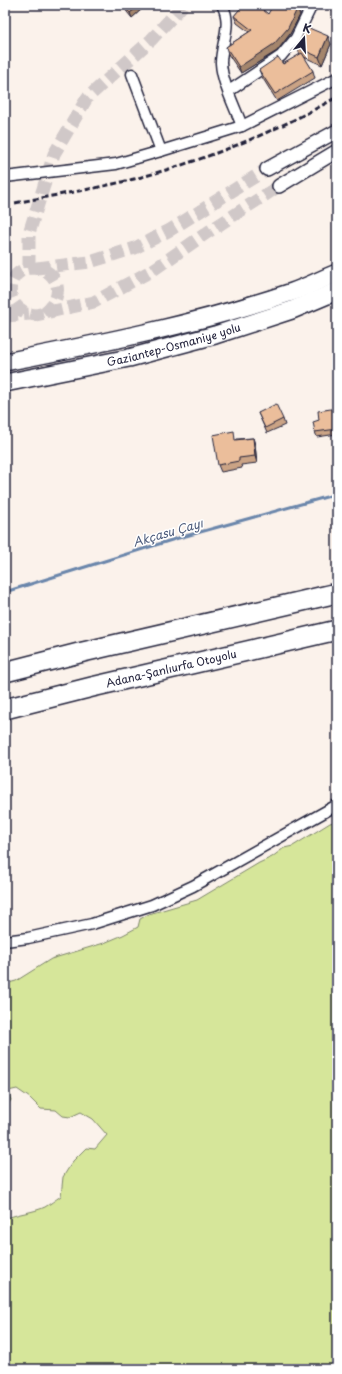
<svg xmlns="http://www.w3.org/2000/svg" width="342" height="1374" font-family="'Playpen Sans',sans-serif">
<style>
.green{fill:#d6e69a;stroke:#7c846a}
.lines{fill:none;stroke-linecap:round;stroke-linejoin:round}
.stream{stroke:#6b86ab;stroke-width:3}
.tertiary-tunnel{stroke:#d0c8c8;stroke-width:13;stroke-dasharray:13 6;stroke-linecap:butt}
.minor-casing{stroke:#22223b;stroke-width:13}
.tertiary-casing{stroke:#22223b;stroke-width:16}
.trunk-casing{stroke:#22223b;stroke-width:20}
.motorway-casing{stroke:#22223b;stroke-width:22}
.minor{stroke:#fff;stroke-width:10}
.tertiary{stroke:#fff;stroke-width:13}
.trunk{stroke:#fff;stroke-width:17}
.motorway{stroke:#fff;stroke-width:19}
.rail{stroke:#22223b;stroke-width:3;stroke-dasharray:6 3;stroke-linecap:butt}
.wall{fill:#caa385;stroke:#22223b}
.shaded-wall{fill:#a4856c;stroke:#22223b}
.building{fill:#ebbe9b;stroke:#22223b}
.labels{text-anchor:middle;stroke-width:3;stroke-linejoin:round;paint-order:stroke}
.street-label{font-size:11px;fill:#22223b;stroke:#fff}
.water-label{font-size:12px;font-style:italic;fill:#4d5c7c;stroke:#fff}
</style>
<rect width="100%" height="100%" fill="#fbf2eb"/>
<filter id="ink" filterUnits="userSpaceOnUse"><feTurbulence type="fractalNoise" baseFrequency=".025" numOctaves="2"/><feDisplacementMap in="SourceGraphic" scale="8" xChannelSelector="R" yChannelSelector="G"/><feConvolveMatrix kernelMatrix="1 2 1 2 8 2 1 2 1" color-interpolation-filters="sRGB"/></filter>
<g filter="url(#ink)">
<path class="green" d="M337,821V1369H5V1219C18,1213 32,1213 45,1207C50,1204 55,1200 61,1196L63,1177L73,1161L86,1148L95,1149L107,1135L93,1119L81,1112L70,1117L63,1116L56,1110L41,1109L30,1098L17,1089L8,1091L11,1100L5,1109V984L16,981L51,959L104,943L123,935L138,927L140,919L149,914L197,900L259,863L272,857L284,848L293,846L330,823Z"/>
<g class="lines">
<path class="stream" d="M5,592L175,539L337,494"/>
<g class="tertiary-tunnel">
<path d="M29,268V233L54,154L87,98L151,40L183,5"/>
<path d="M37,268L90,262L135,248L170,230L267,169"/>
<path d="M44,313C56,304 63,289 52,276C47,270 40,268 32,268C3,269 2,312 36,315L94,302L153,270L208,232L279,186"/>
<path d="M5,316L29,314"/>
</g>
<defs>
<g id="minor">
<path d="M222,5C233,24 221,43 221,63C222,83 235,107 242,126"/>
<path d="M132,74L161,151"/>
<path d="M229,91L281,56L296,38L312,5"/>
<path d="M5,177L116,164L161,151L242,126L337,78"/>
<path d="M5,941L28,938L92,924L152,905L193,886L337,805"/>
</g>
<g id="tertiary">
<path d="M267,169L337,131"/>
<path d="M279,186L337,151"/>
</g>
<g id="trunk">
<path d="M5,362C102,343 198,324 292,292C307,287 322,279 337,273"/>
<path id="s1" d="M5,383L129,358L215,335L292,310L337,291"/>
</g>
<g id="motorway">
<path d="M5,672L83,652L337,593"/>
<path id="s2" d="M5,709L92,687L337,630"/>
</g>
</defs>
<use href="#minor" class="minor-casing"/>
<use href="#tertiary" class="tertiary-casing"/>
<use href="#trunk" class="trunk-casing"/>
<use href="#motorway" class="motorway-casing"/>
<use href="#minor" class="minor"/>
<use href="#tertiary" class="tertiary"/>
<use href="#trunk" class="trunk"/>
<use href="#motorway" class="motorway"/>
<path class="rail" d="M15,203C55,195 95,189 134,179C203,161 276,132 337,97"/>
</g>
<g class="wall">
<path d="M238,5H257L268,14L297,9L300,15L290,34L277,51L241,73L228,54L226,47L249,32L237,23L234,16L241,8Z"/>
<path d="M125,7H144L132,18L127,12Z"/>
<path d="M331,44L322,65L304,57L313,71L315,78L277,101L262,77L259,70L283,64L300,55L297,47Z"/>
<path d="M337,409V434L317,437L315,432L319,420Z"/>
<path d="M258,413L283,419L285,425L267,433Z"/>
<path d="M253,438L255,445L257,463L241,465L242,468L221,472L218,465L237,439Z"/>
</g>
<g class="shaded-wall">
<path d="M139,5H143L144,7L132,18L130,13Z"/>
<path d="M297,9L300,15L290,34L277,51L241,73L239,67Z"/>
<path d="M328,36L331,44L322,65L319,57Z"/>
<path d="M253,438L255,445L257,463L255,456Z"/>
</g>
<g class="building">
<path d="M126,5H139L130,13L125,7Z"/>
<path d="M243,5H257L268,14L273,5H291L297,9L288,28L274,44L239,67L226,47L252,30L234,16Z"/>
<path d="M306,28H309L328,36L319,57L297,47Z"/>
<path d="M302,53L313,71L275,94L259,70L278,57L283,64Z"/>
<path d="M276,404L283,419L265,428L258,413Z"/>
<path d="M337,408V429L315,432L313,422L319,420L318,411Z"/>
<path d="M234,431L235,440L253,438L255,456L239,458V461L218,465L213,435Z"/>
</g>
</g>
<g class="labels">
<g class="street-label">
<text dy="4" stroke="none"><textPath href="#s1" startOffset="173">Gaziantep-Osmaniye yolu</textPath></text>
<text dy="4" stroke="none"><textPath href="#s2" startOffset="171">Adana-Şanlıurfa Otoyolu</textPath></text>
</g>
<g class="water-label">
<text transform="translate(168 533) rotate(-16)" y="4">Akçasu Çayı</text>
</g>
</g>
<rect width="342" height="1374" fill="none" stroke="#fff" stroke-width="20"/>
<rect x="10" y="10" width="322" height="1354" fill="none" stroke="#22223b" stroke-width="1.5" filter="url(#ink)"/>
<g transform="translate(304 38) rotate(18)" stroke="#ffffff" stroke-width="3" paint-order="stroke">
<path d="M0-3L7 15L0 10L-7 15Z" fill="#22223b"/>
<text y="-6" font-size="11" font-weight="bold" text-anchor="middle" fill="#22223b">K</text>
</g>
</svg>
